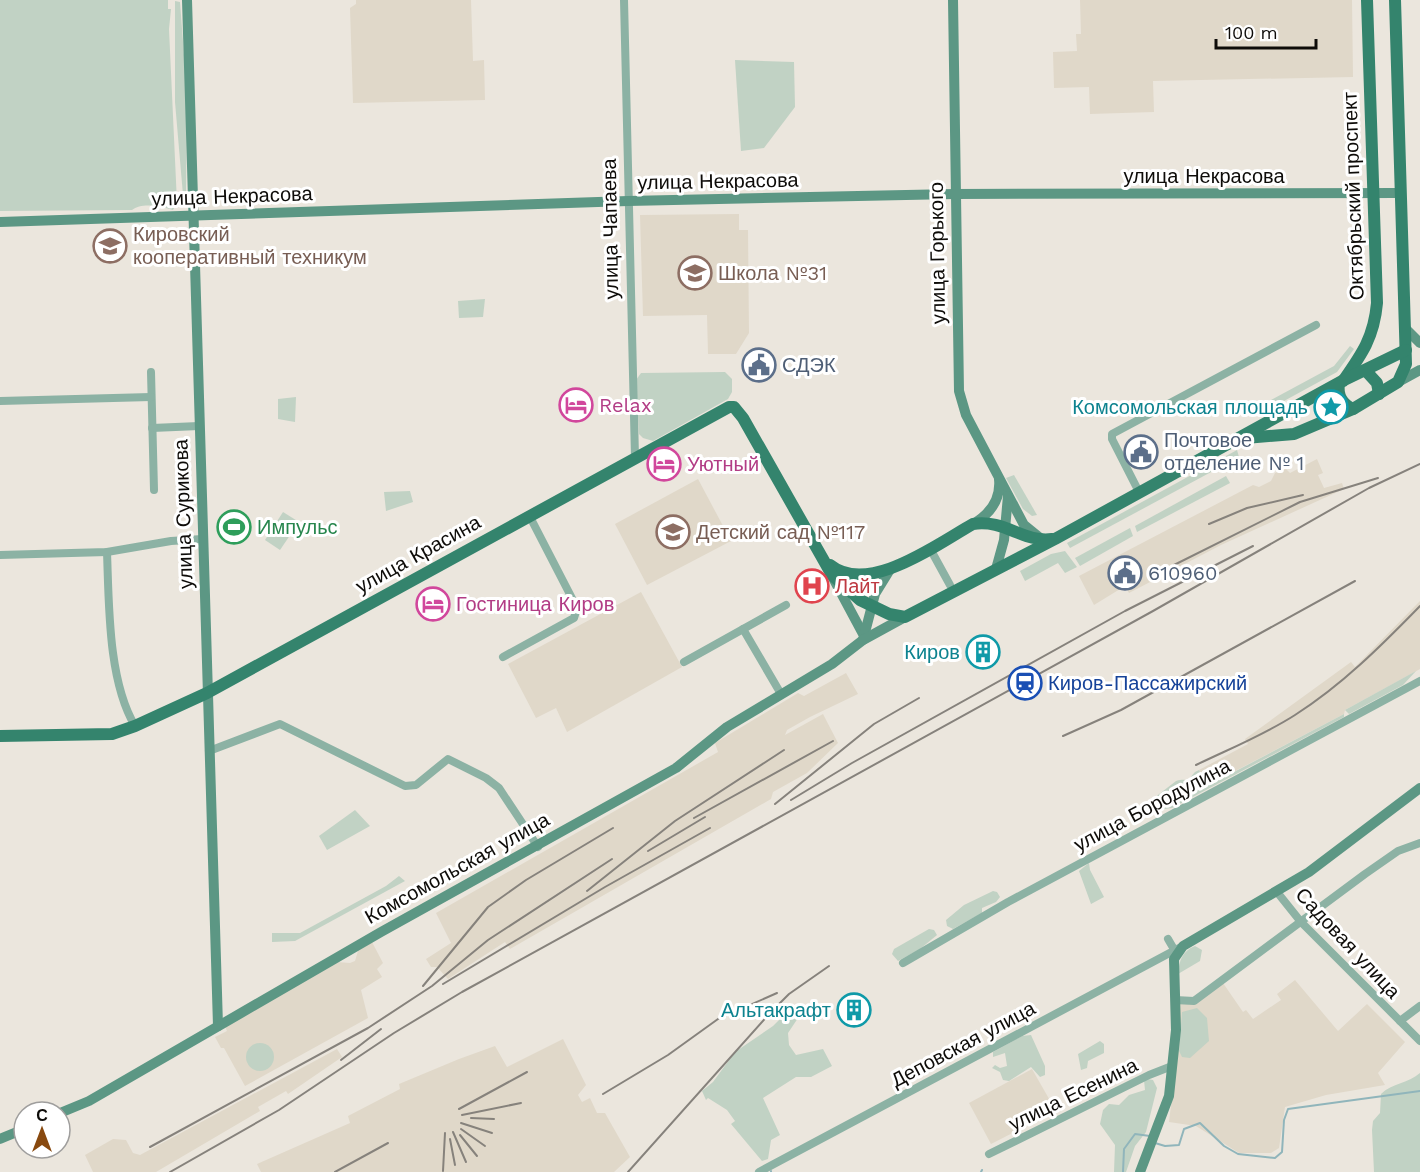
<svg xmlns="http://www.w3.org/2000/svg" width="1420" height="1172" font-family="'Work Sans',sans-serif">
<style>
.built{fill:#e0d8c9}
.green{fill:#c1d2c4}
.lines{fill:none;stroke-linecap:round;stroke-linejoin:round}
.stream{stroke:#90b5bb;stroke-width:2}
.street{stroke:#8cb2a4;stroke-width:8}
.secondary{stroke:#5c9784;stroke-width:10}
.primary{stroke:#34846d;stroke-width:12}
.rail{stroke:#86827c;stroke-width:2}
.labels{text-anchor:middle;stroke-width:6;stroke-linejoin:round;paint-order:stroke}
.street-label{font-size:20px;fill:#0e0c09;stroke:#fff}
.education-label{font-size:20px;fill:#785e54;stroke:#fff;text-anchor:start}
.service-label{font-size:20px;fill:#4e5e75;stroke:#fff;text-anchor:start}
.hotel-label{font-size:20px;fill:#b23c85;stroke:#fff;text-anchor:start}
.culture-label{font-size:20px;fill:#0d838f;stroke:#fff;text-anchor:end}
.leisure-label{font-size:20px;fill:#27864d;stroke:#fff;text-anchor:start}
.health-label{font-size:20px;fill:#be3a42;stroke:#fff;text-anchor:start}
.transit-label{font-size:20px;fill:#164399;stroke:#fff;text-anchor:start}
</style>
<rect width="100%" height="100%" fill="#ebe6dd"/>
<g class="built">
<path d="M356,0H471L473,61L484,60L485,100L353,103L350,8L356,4Z"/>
<path d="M1080,0H1352L1353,77L1153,81L1154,112L1090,114L1089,87L1054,88L1053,52L1077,51L1076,34H1081Z"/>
<path d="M739,214V230H748L749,333L736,354H708L707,315L643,316L640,215Z"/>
<path d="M1317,459L1323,473L1318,475L1324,488L1342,483L1344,489L1221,545L1129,593L1125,586L1094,605L1079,576L1253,485L1259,487L1271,481L1275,473L1286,469L1290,473Z"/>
<path d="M698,479L731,541L647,585L615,524Z"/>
<path d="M641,592L682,667L567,732L556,708L536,718L508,664Z"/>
<path d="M1420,601V669L1345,710L1344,714L1218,780L1204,779L1199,770L1248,744L1245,739L1351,662L1355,667Z"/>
<path d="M846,673L858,694L810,717L787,730L785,735L823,714L838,743L807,773L773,792L771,799L510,949L505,942L448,979L437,967H431L426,959L451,943L436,913L718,752L715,743L798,693L804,696Z"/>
<path d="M372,942L383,963L377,969L382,977L361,990L368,1018L245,1086L224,1048H221L215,1037L227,1031L225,1026L337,962L350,963L355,961L358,951Z"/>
<path d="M1295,980L1338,1031L1367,1004L1405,1042L1378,1073L1385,1085L1326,1095L1285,1107L1279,1148L1271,1153H1239L1196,1126L1169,1122L1176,1064L1177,1004H1195L1223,983L1243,1012L1246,1010L1253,1019L1281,1000L1277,994Z"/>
<path d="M563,1039L586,1085L578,1095L582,1102L590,1098L597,1113H605L630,1157L614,1172H261L257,1164L350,1123L348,1116L400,1089L399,1084L459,1059L495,1046L507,1067Z"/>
<path d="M337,1049L342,1057L288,1094L286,1091L258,1107L260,1111L156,1172H93L85,1155L113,1139L126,1140L133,1153L140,1155Z"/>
<path d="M1032,1069L1056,1111L991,1144L969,1103Z"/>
</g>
<g class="green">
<path d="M0,0H168V9H171L169,29L177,203L173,210C162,206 141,202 132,210L0,211Z"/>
<path d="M175,1L180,2L187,95L186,194L183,195L175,102Z"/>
<path d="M735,60L794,62L795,107L764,148L741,151Z"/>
<path d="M485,299L483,317L459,318L458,301Z"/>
<path d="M1350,346L1354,349L1337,372L1273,407L1271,400L1334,366Z"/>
<path d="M725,372L732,379V392L728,399L653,441L643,438L639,434L636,380L641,373Z"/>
<path d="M296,397L295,422L278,419V399Z"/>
<path d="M1237,450L1239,457L1070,548L1067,543Z"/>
<path d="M1014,475L1037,515L1032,516L1023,509L1006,478Z"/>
<path d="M1226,476L1230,483L1137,532L1135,526Z"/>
<path d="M410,491L413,502L386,511L384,492Z"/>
<path d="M283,512L299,522L280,550L265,540Z"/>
<path d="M1130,528L1133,536L1080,566L1075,558Z"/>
<path d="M1065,551L1077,567L1065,573L1058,563L1025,581L1020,571L1051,554Z"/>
<path d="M1416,671L1403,685L1349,714L1345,710Z"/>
<path d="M1344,714V717L1172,808L1164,809L1156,800L1145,805L1176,781C1191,777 1183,786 1195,772L1199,770L1204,779L1217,781Z"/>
<path d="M355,810L370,826L327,850L319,836Z"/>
<path d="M1089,863L1090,870L1104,897L1091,904L1079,871Z"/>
<path d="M399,876L405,881L295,941L272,942V933H300L386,886Z"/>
<path d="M993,891L997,892L1000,897L996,902L982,908V913L953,929L947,926L946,920L964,905Z"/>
<path d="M929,929L934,930L937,935L920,949L898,961L892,954L894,949Z"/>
<path d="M1195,946L1202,950L1200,961L1178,974C1179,961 1182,951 1195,946Z"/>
<path d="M1197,1008L1207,1018L1209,1041L1190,1058L1182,1057L1179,1051L1182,1012Z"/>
<path d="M796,1010L798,1018L788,1033L789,1045L796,1055L823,1049L832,1066L811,1077H796L763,1098L780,1135L771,1140L768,1159L762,1161L731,1124L735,1121L727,1110L708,1098L706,1100L702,1091L713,1082L735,1052L773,1026L787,1012Z"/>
<path d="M1031,1035L1045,1066V1075L1040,1077L1031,1067L1009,1081L1003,1080L1000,1072L992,1068L995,1065L1000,1068L1007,1066L1005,1053L993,1057V1052L1022,1036Z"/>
<path d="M1100,1041L1104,1044V1053L1088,1061L1087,1068L1081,1070L1078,1054Z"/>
<circle cx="260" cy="1057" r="14"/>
<path d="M1420,1073V1172H1374L1372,1130L1373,1121L1380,1113L1381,1094C1392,1083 1409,1083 1420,1073Z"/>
<path d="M1148,1079L1153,1080L1157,1088L1146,1132L1135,1146L1126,1172H1114L1115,1145L1100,1124L1103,1110L1109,1104L1119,1105L1129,1095L1145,1090L1144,1080Z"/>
</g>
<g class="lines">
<g class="stream">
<path d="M1155,1143L1165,1146L1179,1145L1184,1129L1200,1123L1224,1146L1238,1154L1275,1158L1282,1152L1284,1120L1288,1109L1420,1091"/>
<path d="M771,1171V1172"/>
<path d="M981,1172L982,1170"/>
<path d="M1123,1172L1124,1149L1135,1134L1150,1136"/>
</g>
<g class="street">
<path d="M624,0L635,457"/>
<path d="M151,372L154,490"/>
<path d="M0,401L151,397"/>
<path d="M152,428L199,426"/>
<path d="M1139,492L1112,439V434L1316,325"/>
<path d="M107,552C109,604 108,681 135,726"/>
<path d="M933,554L950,585"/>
<path d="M0,555L107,552L171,541L202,539"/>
<path d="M743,629L781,694"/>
<path d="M503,657L574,618L577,608L529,515"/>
<path d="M684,662L786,605"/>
<path d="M209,751L280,724L405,786L416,785L448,759L486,778L499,788L538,847"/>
<path d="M1277,892L1301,922L1420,1041"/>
<path d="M1168,939L1175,951"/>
<path d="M903,963L1008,902L1420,681"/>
<path d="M1175,1000L1194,1001L1365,874L1398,851L1420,843"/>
<path d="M1400,1021L1420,1006"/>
<path d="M989,1154L1149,1075L1172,1066"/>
<path d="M759,1172L1179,948"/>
</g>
<g class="secondary">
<path d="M187,0L218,1026"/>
<path d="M953,0L959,391L966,415L1024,525L1040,538"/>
<path d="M0,222L628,201L954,194L1401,193"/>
<path d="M1405,328L1420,343"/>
<path d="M1398,382L1420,370"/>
<path d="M973,524C990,514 1001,499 999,479"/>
<path d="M996,569L1004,540L1008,496"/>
<path d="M833,578L863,634"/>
<path d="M863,640L875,594L891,568"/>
<path d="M60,1113L89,1101L381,932L676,768L727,727L832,664L863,640L905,617"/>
<path d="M0,1139L24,1129"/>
<path d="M1140,1172L1169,1096L1176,1030L1174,959L1183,946L1309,872L1420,788"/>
</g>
<g class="primary">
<path d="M1366,371L1377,383L1379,394"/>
<path d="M1343,381C1362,354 1374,337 1377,303L1367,0"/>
<path d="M1339,384C1337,396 1342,404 1353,409"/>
<path d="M1245,438L1294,434L1353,409L1398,382L1406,364L1395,0"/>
<path d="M830,565C868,596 937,544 973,524C1005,519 1023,543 1052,539"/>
<path d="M0,736L112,734L135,726L207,693L729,407H734L743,418L832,575L860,600L889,614L905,617L1055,539L1342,381L1406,350"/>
</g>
<g class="rail">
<path d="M1209,524L1247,508L1303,495"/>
<path d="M1174,565L1300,502L1378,478"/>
<path d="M1063,736L1121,710L1355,581"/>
<path d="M1196,765C1229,749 1264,735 1295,715C1342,685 1381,646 1420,606"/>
<path d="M791,800L852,763L1125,611L1253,546"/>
<path d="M775,804L874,724L919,698"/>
<path d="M694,818L833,741"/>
<path d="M648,851L705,817"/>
<path d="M587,891L675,821L784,750"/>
<path d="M443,984L605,887L710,828"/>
<path d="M423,986L488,907L526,880L613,828"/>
<path d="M341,1060L381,1029"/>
<path d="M603,1094L668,1055L718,1019L777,993"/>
<path d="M459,1109L527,1072"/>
<path d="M462,1115L521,1103"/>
<path d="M471,1118L494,1119"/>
<path d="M461,1123L492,1133"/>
<path d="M461,1129L485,1146"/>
<path d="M453,1132L466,1162"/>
<path d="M460,1135L477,1156"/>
<path d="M450,1139L455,1165"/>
<path d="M150,1147L368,1028L432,986L488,940L612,859"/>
<path d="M443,1171L445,1133"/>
<path d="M170,1172L279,1110L394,1033L462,992L1153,611L1369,488L1420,464"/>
<path d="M335,1172L388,1143"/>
<path d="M628,1172L770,1013L789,994L829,966"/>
</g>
</g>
<defs>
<symbol id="university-ring" viewBox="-11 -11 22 22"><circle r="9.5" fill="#fff" stroke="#8d6e63" stroke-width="1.5"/><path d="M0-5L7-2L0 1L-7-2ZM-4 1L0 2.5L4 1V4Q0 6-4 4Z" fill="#8d6e63"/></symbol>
<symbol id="school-ring" viewBox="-11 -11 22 22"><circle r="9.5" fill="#fff" stroke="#8d6e63" stroke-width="1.5"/><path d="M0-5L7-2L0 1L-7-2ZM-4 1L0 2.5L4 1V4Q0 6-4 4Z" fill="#8d6e63"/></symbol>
<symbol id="civic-ring" viewBox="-11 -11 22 22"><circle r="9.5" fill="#fff" stroke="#5c6f8a" stroke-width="1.5"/><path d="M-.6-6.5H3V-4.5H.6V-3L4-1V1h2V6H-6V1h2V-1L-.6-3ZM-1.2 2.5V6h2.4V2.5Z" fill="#5c6f8a"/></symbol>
<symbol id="hotel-ring" viewBox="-11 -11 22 22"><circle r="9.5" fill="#fff" stroke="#d1479c" stroke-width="1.5"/><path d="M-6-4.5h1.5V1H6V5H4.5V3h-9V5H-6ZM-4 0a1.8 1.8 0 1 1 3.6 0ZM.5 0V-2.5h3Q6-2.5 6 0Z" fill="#d1479c"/></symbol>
<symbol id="sight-ring" viewBox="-11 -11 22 22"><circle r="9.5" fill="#fff" stroke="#0f9aa8" stroke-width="1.5"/><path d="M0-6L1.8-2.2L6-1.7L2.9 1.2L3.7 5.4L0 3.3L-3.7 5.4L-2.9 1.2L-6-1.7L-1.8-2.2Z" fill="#0f9aa8"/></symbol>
<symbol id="stadium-ring" viewBox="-11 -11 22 22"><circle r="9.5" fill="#fff" stroke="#2e9e5b" stroke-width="1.5"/><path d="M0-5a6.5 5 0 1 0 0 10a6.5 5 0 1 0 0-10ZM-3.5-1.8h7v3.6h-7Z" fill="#2e9e5b"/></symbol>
<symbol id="hospital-ring" viewBox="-11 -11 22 22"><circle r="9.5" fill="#fff" stroke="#e0444e" stroke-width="1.5"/><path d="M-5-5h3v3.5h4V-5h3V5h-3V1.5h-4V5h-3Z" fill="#e0444e"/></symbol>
<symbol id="building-ring" viewBox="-11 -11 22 22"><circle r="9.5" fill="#fff" stroke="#0f9aa8" stroke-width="1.5"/><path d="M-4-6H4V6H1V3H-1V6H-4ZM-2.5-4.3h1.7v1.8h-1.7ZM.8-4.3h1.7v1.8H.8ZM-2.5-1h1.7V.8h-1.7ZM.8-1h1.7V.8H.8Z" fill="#0f9aa8"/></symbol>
<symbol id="station-ring" viewBox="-11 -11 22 22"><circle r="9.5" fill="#fff" stroke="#1a4fb4" stroke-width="1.5"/><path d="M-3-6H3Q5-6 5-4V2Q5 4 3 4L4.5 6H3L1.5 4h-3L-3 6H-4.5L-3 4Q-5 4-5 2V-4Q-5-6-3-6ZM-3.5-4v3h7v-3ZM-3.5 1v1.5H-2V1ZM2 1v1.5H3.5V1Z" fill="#1a4fb4"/></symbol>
</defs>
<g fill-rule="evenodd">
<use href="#university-ring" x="91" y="227" width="38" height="38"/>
<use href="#school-ring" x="676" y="254" width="38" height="38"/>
<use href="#civic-ring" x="740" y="346" width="38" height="38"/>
<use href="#hotel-ring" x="557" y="386" width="38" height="38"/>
<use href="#sight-ring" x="1312" y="388" width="38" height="38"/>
<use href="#civic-ring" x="1122" y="433" width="38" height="38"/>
<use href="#hotel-ring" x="645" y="445" width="38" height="38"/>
<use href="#stadium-ring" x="215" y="508" width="38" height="38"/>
<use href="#school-ring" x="654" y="513" width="38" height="38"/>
<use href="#civic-ring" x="1106" y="554" width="38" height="38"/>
<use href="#hospital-ring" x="793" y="567" width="38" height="38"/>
<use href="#hotel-ring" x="414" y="585" width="38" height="38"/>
<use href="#building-ring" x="964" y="633" width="38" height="38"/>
<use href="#station-ring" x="1006" y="664" width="38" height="38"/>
<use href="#building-ring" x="835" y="991" width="38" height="38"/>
</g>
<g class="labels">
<g class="street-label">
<text x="1204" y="183">улица Некрасова</text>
<text transform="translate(718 181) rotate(-1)" y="7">улица Некрасова</text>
<text transform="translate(232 196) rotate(-2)" y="7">улица Некрасова</text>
<text transform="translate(1353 196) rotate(-92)" y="7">Октябрьский проспект</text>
<text transform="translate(610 229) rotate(-91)" y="7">улица Чапаева</text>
<text transform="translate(937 253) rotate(-91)" y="7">улица Горького</text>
<text transform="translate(183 514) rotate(-92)" y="7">улица Сурикова</text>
<text transform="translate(418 554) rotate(-29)" y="7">улица Красина</text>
<text transform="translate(1152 805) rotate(-28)" y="7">улица Бородулина</text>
<text transform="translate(457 868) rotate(-29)" y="7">Комсомольская улица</text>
<text transform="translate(1348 943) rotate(47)" y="7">Садовая улица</text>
<text transform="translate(963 1044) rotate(-28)" y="7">Деповская улица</text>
<text transform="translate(1073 1094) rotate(-26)" y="7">улица Есенина</text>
</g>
<g class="education-label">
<text x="133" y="241">Кировский<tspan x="133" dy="23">кооперативный техникум</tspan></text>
<text x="718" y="280">Школа №31</text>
<text x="696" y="539">Детский сад №117</text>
</g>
<g class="service-label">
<text x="782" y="372">СДЭК</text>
<text x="1164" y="447">Почтовое<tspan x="1164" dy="23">отделение № 1</tspan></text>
<text x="1148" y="580">610960</text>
</g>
<g class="hotel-label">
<text x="599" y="412">Relax</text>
<text x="687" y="471">Уютный</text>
<text x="456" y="611">Гостиница Киров</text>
</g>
<g class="culture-label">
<text x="1308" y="414">Комсомольская площадь</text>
<text x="960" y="659">Киров</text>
<text x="831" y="1017">Альтакрафт</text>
</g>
<g class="leisure-label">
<text x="257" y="534">Импульс</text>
</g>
<g class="health-label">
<text x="835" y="593">Лайт</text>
</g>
<g class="transit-label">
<text x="1048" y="690">Киров-Пассажирский</text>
</g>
</g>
<g transform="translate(42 1130)"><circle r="28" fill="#ffffff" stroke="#9f9e9d" stroke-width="1.5"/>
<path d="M0-4.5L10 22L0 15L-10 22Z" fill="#88490f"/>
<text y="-9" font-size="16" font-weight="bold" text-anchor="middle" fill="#0e0c09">С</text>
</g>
<path d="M1216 39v9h100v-9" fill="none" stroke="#0e0c09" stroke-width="3"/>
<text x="1225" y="39" font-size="18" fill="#0e0c09" stroke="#ffffff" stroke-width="4.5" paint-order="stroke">100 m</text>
</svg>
